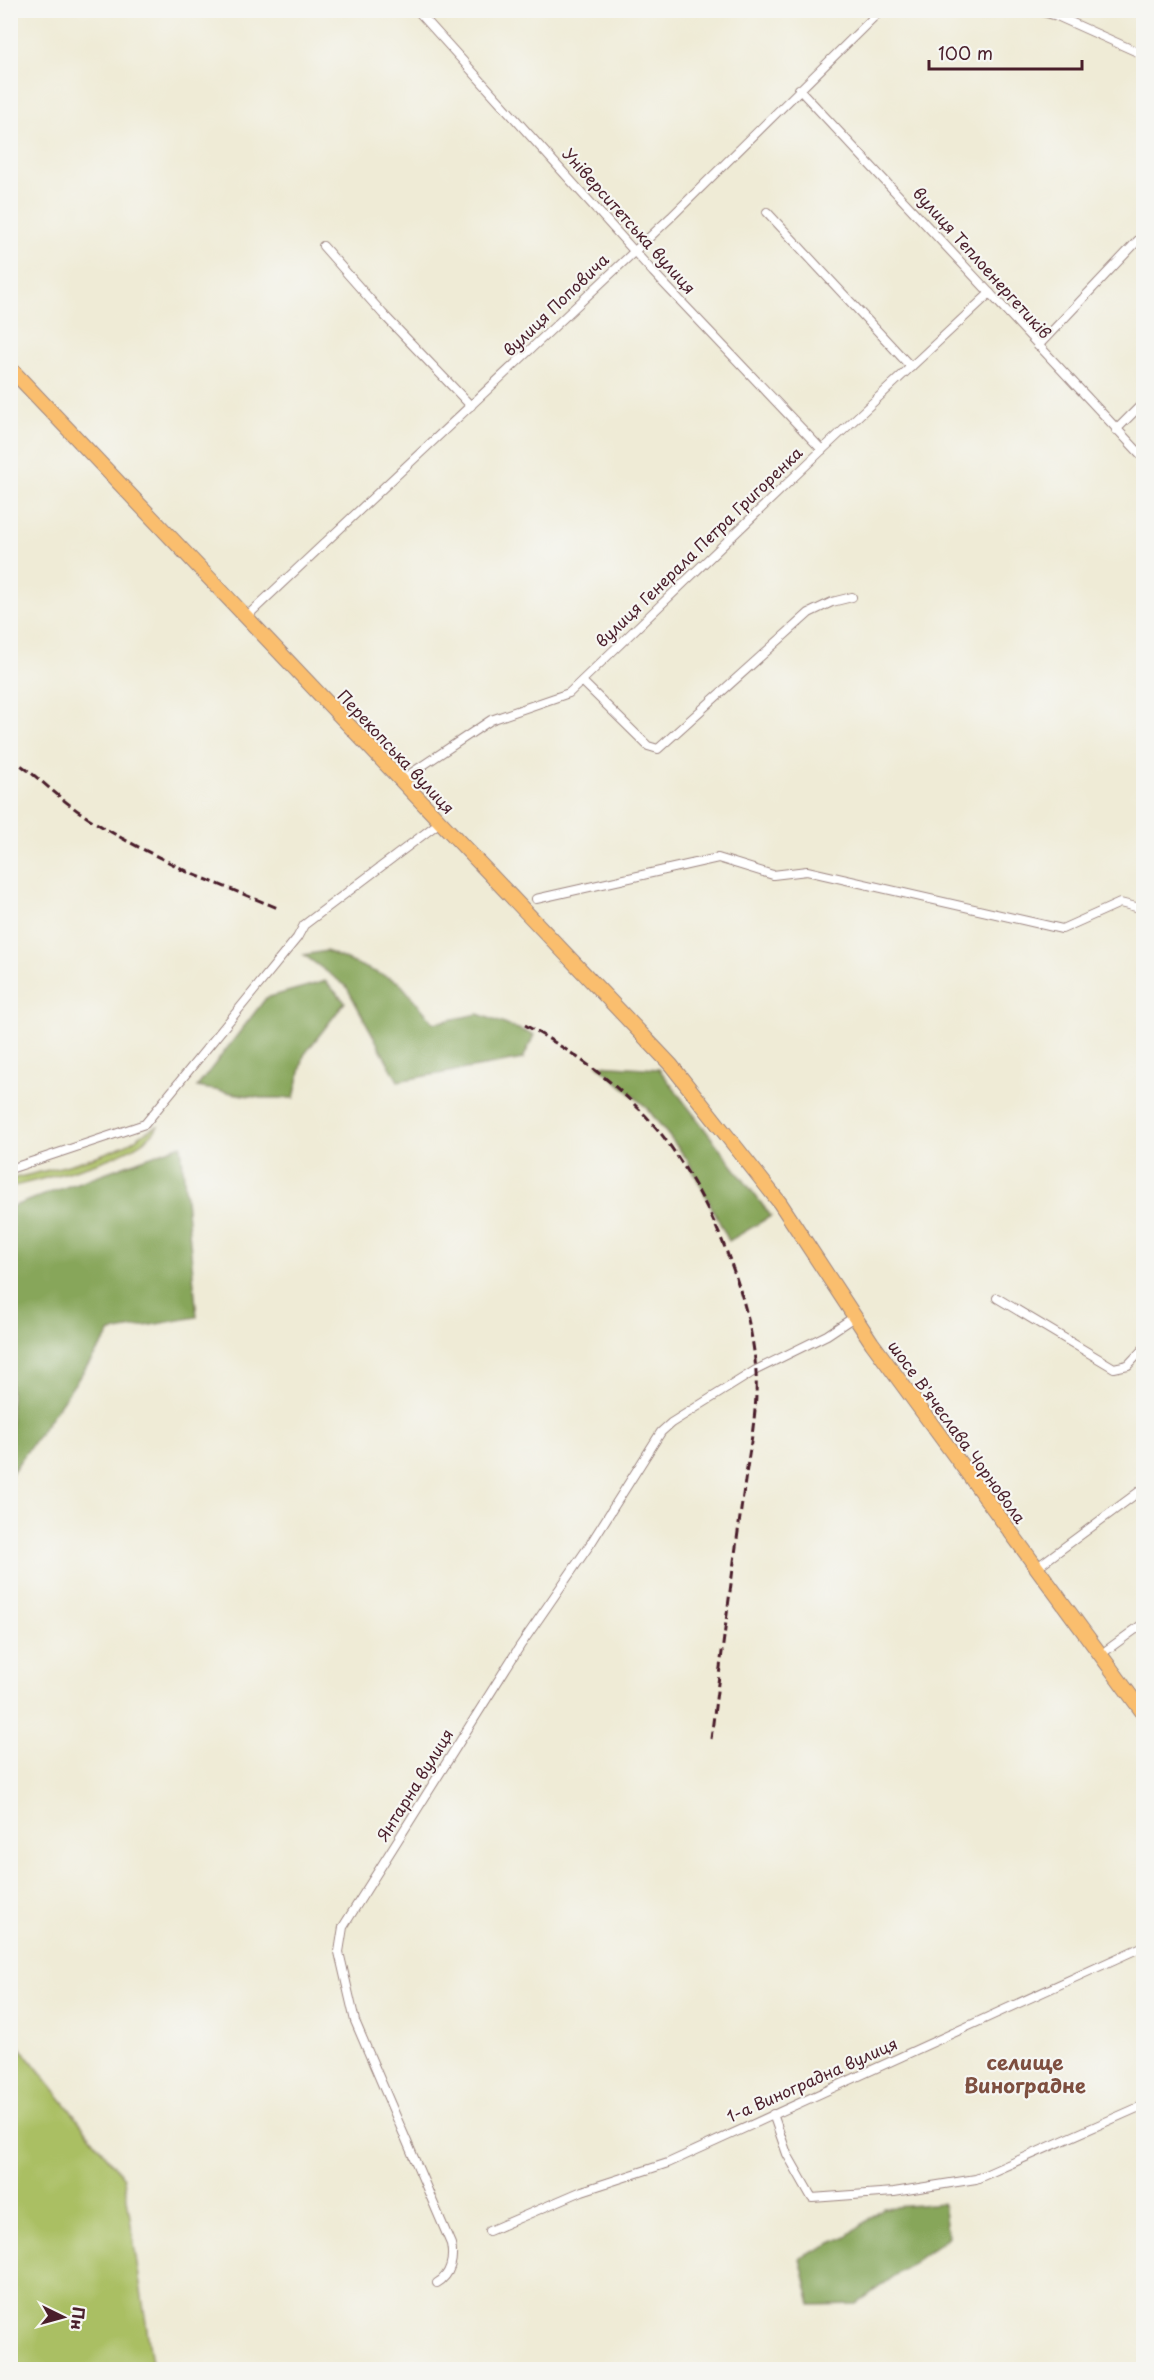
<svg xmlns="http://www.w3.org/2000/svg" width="1154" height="2380" font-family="'Playpen Sans',sans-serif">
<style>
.green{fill:#aabf64;stroke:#7a6f48;stroke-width:1.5}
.forest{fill:#87a65a;stroke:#686242;stroke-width:1.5}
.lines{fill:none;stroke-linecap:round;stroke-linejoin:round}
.minor-casing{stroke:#9c8580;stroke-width:10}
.primary-casing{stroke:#9c8580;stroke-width:16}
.minor{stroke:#fff;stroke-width:8}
.primary{stroke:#fabe6e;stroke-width:14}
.rail{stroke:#4a1f2b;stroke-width:3;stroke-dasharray:9 4.5;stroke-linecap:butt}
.labels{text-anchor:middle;stroke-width:4.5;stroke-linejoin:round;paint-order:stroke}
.street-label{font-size:16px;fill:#4a1f2b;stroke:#f6f6f2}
.quarter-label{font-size:20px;font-weight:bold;fill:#7e4f40;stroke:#f6f6f2}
</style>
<rect width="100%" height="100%" fill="#f6f6f2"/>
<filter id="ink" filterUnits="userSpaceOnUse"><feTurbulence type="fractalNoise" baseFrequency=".0167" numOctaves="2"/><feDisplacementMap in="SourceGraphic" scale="12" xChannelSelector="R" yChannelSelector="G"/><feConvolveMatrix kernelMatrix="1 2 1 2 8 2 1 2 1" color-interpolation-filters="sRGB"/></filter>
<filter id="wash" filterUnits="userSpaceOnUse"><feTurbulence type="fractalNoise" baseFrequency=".008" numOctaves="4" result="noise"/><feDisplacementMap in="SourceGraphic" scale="24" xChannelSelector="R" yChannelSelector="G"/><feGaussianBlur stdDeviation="1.35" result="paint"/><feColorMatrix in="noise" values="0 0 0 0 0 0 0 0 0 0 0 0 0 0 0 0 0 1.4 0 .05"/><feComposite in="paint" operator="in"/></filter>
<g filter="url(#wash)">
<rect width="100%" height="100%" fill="#efebd6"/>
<g class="green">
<path d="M158,1126C143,1157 45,1178 11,1187V1179C50,1170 90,1161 127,1144C138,1139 145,1130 158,1126Z"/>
<path d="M10,2034L124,2178L153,2369H11Z"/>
</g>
<g class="forest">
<path d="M326,951L399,982L434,1023L478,1014L534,1035L523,1059L398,1081L346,986L304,955Z"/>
<path d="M325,981L345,1002L304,1055L294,1098H261L197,1087L266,998Z"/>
<path d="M598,1065L659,1069L771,1216L729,1241L687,1159L646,1107Z"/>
<path d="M181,1145L197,1317L111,1332L11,1474V1207Z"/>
<path d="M943,2203L948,2237L856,2304L811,2305L800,2258L847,2236L883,2208Z"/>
</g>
</g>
<g filter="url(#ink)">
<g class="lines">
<defs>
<g id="minor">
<path d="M417,10L653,272L822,450"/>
<path d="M1035,10L1057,16L1144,55"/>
<path d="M799,89L1144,458"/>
<path d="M767,212L911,367"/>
<path d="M323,246L383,314L471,406"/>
<path d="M1038,346L1144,234"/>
<path d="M1116,430L1144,402"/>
<path d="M246,617L671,217L881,10"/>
<path d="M582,681L648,746L658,749L809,613L832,602L852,597"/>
<path d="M401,780L491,720L569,693L822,450L990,293"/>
<path d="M536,899L718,858L773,875L807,871L1062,929L1120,903L1144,909"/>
<path d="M10,1169L145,1124L297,938L304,925L440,822"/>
<path d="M997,1298L1114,1368L1128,1365L1144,1348"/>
<path d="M1036,1568L1144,1488"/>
<path d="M1100,1655L1144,1623"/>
<path d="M773,2114L787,2154L812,2198L894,2192L976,2179L1144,2105"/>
<path d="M489,2231L582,2191L668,2163L1144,1946"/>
<path d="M437,2283C451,2275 454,2259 451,2244L355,2021L339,1952L343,1927L520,1646L591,1543L661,1432L671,1423L756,1370L827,1335L854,1317"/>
</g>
<path id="primary" d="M10,368L671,1065L780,1203L872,1343L1144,1714"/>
</defs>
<use href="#minor" class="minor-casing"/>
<use href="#primary" class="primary-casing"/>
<use href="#minor" class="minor"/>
<use href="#primary" class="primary"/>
<g class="rail">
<path d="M10,758C36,774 56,796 81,813C114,836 150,853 187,871"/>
<path d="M180,869L278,908"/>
<path d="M525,1025C566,1048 605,1074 638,1108C698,1166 752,1290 756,1373C758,1413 748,1456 743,1495C732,1576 721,1658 711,1739"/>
</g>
</g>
</g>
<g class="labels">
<g class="street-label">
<text transform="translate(629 221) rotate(48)" y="6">Університетська вулиця</text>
<text transform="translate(982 263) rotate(48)" y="6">вулиця Теплоенергетиків</text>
<text transform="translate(556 305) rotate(-44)" y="6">вулиця Поповича</text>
<text transform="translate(699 547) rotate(-44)" y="6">вулиця Генерала Петра Григоренка</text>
<text transform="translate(396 752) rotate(47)" y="6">Перекопська вулиця</text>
<text transform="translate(957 1432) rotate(54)" y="6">шосе В'ячеслава Чорновола</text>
<text transform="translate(415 1785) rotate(-58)" y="6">Янтарна вулиця</text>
<text transform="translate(812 2080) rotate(-24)" y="6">1-а Виноградна вулиця</text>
</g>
<g class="quarter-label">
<text x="1025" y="2070">селище<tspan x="1025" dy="23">Виноградне</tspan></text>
</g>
</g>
<rect width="1154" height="2380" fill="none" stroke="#f6f6f2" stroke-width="36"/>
<g transform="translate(63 2317) rotate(95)" stroke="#f6f6f2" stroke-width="4.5" paint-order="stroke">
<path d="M0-4.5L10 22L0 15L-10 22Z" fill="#4a1f2b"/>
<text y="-9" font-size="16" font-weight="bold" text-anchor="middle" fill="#4a1f2b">Пн</text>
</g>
<path d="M929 60v9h153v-9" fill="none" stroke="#4a1f2b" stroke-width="3"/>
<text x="938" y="60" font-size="18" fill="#4a1f2b" stroke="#f6f6f2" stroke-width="4.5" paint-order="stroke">100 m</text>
</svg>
